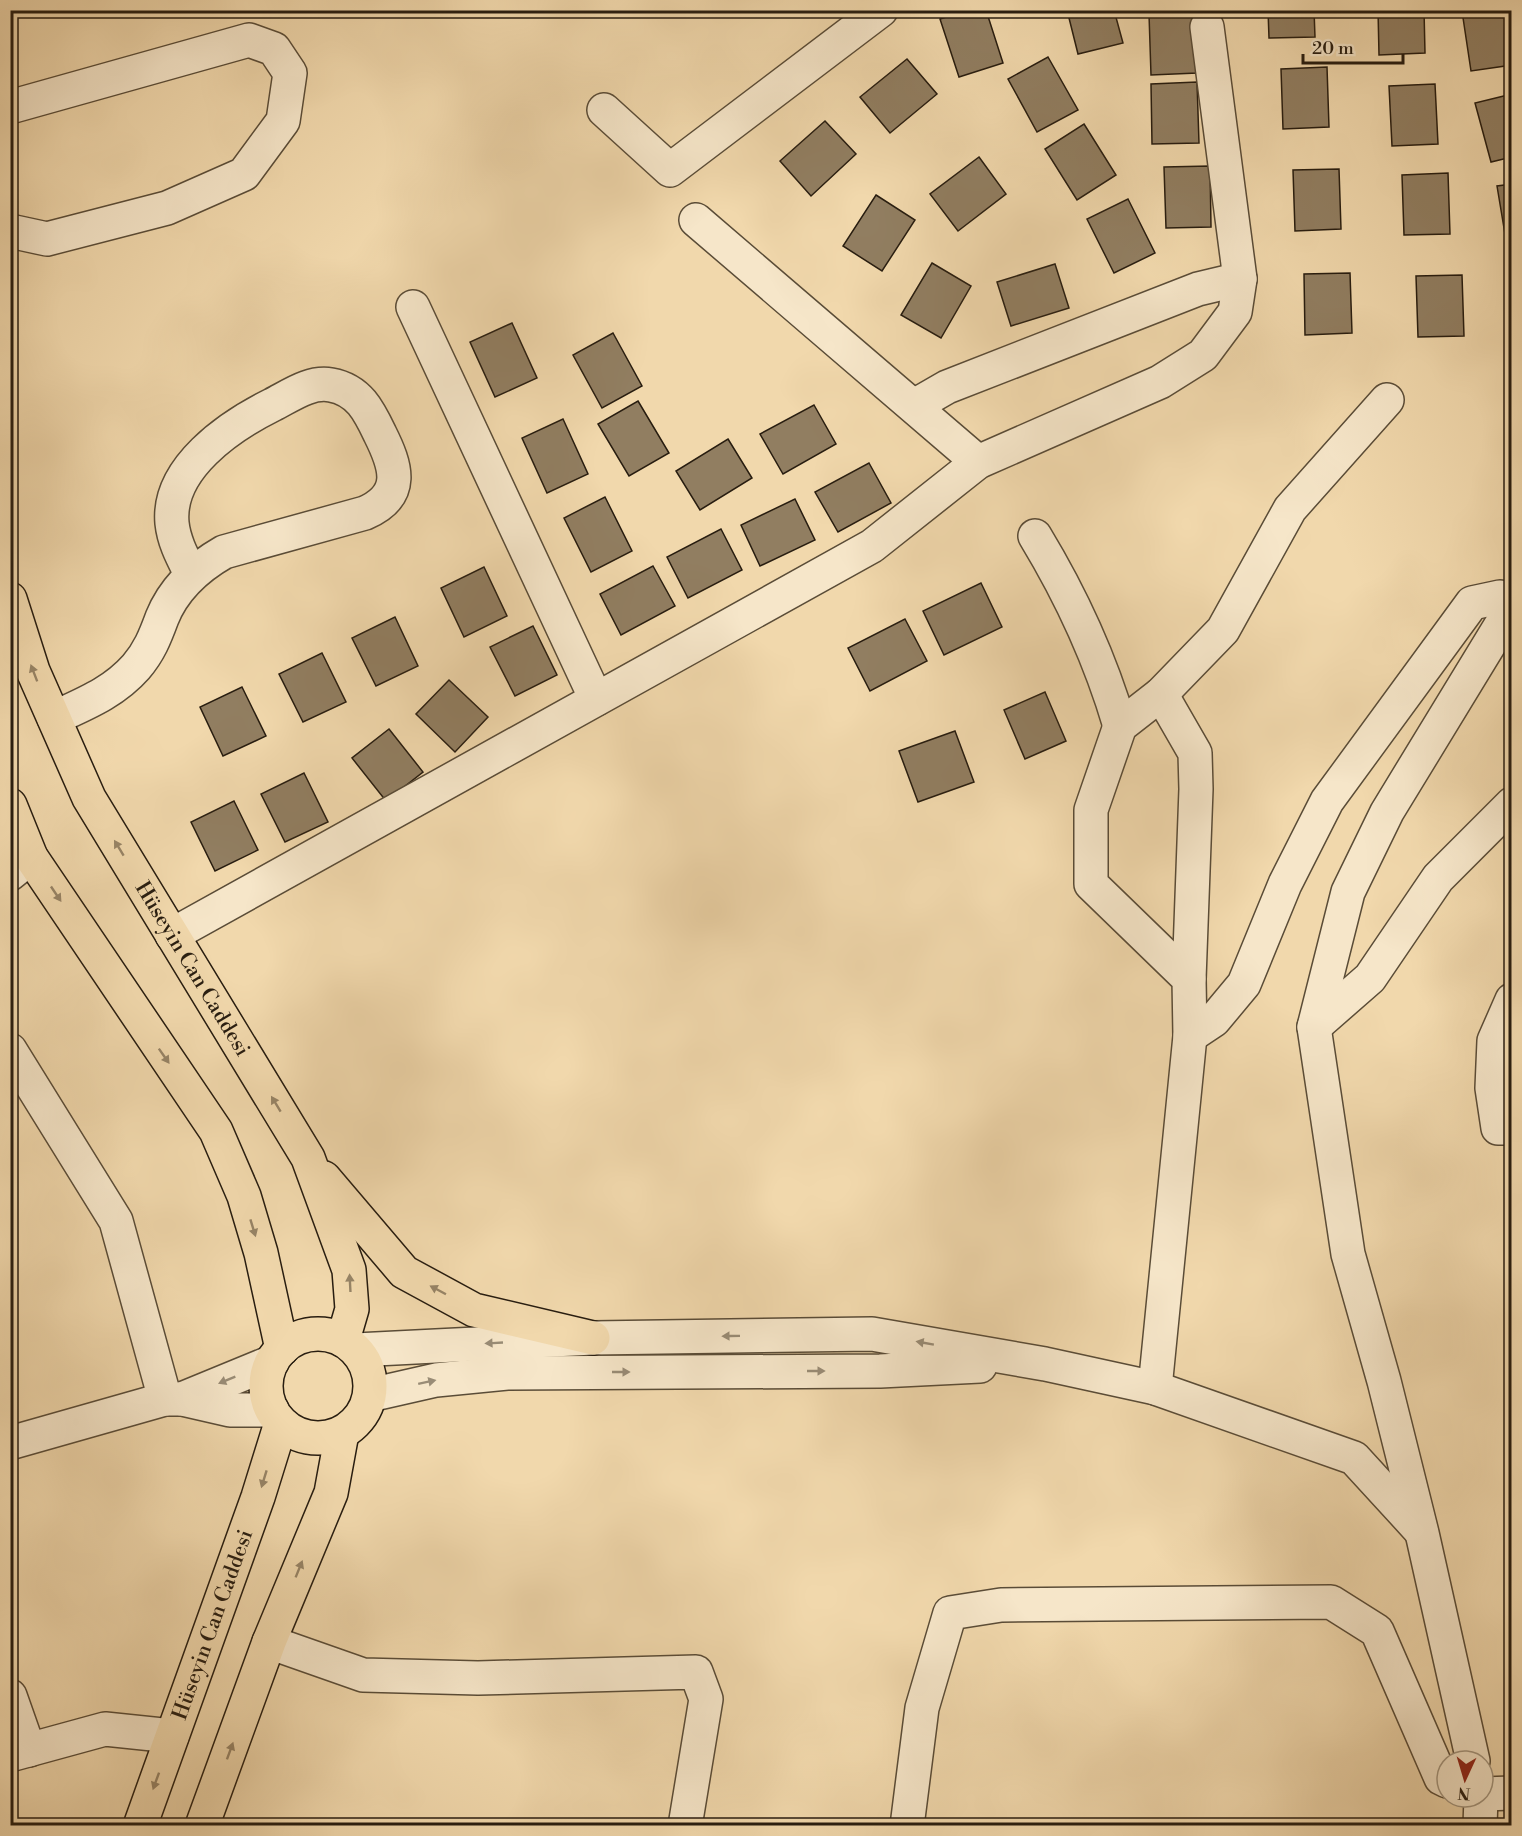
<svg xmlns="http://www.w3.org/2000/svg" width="1522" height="1836" font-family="'Libre Bodoni',serif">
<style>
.building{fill:#917e61;stroke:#281d10;stroke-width:1.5}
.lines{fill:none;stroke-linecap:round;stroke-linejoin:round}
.minor-casing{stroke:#5a4c37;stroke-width:36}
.major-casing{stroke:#281d10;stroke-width:36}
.minor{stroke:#f6e6c9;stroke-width:33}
.major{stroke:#f1d8ac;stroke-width:33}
.oneway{fill:#978466}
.oneway2{fill:#998c76}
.labels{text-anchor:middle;stroke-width:5;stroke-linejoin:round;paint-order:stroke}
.street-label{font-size:21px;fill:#281d10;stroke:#f6e6c9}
</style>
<rect width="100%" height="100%" fill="#f1d8ac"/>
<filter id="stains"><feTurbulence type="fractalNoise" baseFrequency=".00333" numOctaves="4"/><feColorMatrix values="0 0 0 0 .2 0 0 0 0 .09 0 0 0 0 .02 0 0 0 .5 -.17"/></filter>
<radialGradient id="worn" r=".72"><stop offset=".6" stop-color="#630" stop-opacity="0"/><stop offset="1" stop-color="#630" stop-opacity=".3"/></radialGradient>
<g class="building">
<path d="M969,10H986L1003,63L959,77L940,19Z"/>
<path d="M1067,10H1114L1123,43L1078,54Z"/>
<path d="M1268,10H1314L1315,37L1269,38Z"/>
<path d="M1378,10H1424L1425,53L1379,55Z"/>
<path d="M1509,10L1512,65L1471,71L1462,11Z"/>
<path d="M1195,13L1197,73L1151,75L1149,14Z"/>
<path d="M1048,57L1078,110L1037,132L1008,79Z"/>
<path d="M907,59L937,94L890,133L860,97Z"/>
<path d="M1327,67L1329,127L1283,129L1281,69Z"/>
<path d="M1197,82L1199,143L1152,144L1151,84Z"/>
<path d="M1435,84L1438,144L1392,146L1389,86Z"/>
<path d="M1512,94V157L1491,162L1475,103Z"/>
<path d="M825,121L856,154L811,196L780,161Z"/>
<path d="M1084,124L1116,175L1077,200L1045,149Z"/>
<path d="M979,157L1006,194L958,231L930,194Z"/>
<path d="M1210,166L1211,227L1166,228L1164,167Z"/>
<path d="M1339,169L1341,229L1295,231L1293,170Z"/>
<path d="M1448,173L1450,234L1404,235L1402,175Z"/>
<path d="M1512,184V245L1507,246L1497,186Z"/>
<path d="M876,195L915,220L882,271L843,246Z"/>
<path d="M1128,199L1155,253L1114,273L1087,219Z"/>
<path d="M932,263L971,286L941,338L901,315Z"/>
<path d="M1055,264L1069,308L1011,326L997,282Z"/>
<path d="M1350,273L1352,333L1305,335L1304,274Z"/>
<path d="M1462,275L1464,336L1418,337L1416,276Z"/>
<path d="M1509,288H1512V348H1511Z"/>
<path d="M512,323L537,378L495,397L470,342Z"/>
<path d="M613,333L642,386L602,408L573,355Z"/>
<path d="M638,401L669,453L629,476L598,424Z"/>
<path d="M814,405L836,444L783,474L760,434Z"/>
<path d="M563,419L588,474L547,493L522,438Z"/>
<path d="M728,439L752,478L700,510L676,471Z"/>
<path d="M869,463L891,503L838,532L815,492Z"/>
<path d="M605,497L632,551L591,572L564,518Z"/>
<path d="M795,499L815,540L760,566L741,525Z"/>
<path d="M721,529L742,570L688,598L667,557Z"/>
<path d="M653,566L675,606L621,635L600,594Z"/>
<path d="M484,567L507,616L464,637L441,588Z"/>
<path d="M981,583L1002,627L944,655L923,611Z"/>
<path d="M395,617L418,666L376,686L352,638Z"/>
<path d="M905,619L927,661L870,691L848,648Z"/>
<path d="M533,626L557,675L515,696L490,647Z"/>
<path d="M322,653L346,702L303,722L279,674Z"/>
<path d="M449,680L488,717L455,752L416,714Z"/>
<path d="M242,687L266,736L223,756L200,707Z"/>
<path d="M1045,692L1066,741L1025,759L1004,710Z"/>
<path d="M389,729L423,772L386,801L352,758Z"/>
<path d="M955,731L974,782L918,802L899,751Z"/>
<path d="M304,773L328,822L285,842L261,794Z"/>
<path d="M234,801L258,850L215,871L191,822Z"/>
</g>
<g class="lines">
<defs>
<g id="minor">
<path d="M10,107L249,40L274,49L290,73L283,121L244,174L167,208L47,239L10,231"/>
<path d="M604,110L670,170L881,10"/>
<path d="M696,220L978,462"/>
<path d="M413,307L596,699"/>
<path d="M914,406L947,387L1198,289L1240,279"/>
<path d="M1035,536C1072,597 1100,658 1120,726"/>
<path d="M1161,694L1195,753L1196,789L1189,979"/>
<path d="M54,718C84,704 113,693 136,667C149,652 155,637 162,618C174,588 196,568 224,552L365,513C406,495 396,466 380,434C369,411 359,390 331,385C310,381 290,396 272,405C230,426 167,468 172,523C174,542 183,558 191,574"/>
<path d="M10,874L31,857"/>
<path d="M172,935L872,546L978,462L1160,382L1203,355L1235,312L1240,279L1207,27"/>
<path d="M1512,1000L1494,1041L1492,1088L1498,1128H1512"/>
<path d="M1314,1027L1370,978L1438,878L1512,804"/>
<path d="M1190,1036L1214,1020L1244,984L1285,884L1327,801L1472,603L1500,597L1512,599"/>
<path d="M10,1050L116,1221L165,1399"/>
<path d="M356,1350L593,1338L872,1334L1045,1364L1155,1388L1354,1458L1419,1529"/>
<path d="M1155,1388L1190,1036L1189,979L1091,884V810L1120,726L1161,694L1223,630L1290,509L1387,400"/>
<path d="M370,1395L436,1380L507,1373L880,1371L980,1366"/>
<path d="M182,1399L272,1362"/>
<path d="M10,1443L165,1399H182L230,1410H272"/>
<path d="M269,1642L363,1675L478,1678L696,1672L706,1699L685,1826"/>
<path d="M10,1696L29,1750"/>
<path d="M10,1755L105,1729L172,1736"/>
<path d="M1473,1761L1422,1533L1384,1381L1348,1254L1314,1027L1348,892L1387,812L1512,607"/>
<path d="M1483,1794L1512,1793"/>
<path d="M907,1826L922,1708L950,1613L1001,1605L1331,1602L1377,1631L1441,1778L1447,1781"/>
<path d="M1480,1826L1481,1797"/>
</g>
<g id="major">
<path id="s1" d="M10,599L33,671L89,798L308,1158L349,1270L352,1309L343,1340"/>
<path d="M10,805L31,857L216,1131L244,1196L261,1253L282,1349"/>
<path d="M324,1178L404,1272L474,1310L593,1338"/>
<circle cx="318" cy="1386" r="52"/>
<path id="s2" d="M140,1826L258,1497L281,1423"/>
<path d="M202,1826L269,1642L331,1493L342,1433"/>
</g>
</defs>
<use href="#minor" class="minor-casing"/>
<use href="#major" class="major-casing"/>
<use href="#minor" class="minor"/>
<use href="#major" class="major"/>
</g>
<defs><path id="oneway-solid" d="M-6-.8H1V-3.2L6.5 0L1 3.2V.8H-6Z" transform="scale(1.5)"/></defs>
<g class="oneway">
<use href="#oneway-solid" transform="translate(34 673) rotate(-111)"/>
<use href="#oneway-solid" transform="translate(119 848) rotate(-121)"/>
<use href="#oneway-solid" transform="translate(56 894) rotate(56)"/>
<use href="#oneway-solid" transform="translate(164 1056) rotate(55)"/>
<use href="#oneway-solid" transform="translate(276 1104) rotate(-121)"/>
<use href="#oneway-solid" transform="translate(253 1228) rotate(73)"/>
<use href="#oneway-solid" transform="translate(350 1283) rotate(-93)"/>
<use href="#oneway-solid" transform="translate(438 1290) rotate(-152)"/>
<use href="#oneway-solid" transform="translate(264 1479) rotate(107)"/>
<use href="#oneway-solid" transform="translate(299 1569) rotate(-68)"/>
<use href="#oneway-solid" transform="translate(230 1751) rotate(-70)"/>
<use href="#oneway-solid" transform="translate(156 1781) rotate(110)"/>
</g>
<g class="oneway2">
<use href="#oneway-solid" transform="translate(731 1336) rotate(179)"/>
<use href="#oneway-solid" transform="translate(494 1343) rotate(177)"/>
<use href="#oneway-solid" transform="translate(925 1343) rotate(-170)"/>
<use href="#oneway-solid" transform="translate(816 1371)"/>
<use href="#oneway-solid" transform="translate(621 1372)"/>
<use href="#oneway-solid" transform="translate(227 1380) rotate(158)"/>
<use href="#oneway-solid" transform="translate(427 1382) rotate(-12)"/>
</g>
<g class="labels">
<g class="street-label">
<text dy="7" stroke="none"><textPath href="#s1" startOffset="414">Hüseyin Can Caddesi</textPath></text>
<text dy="7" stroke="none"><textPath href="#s2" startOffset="214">Hüseyin Can Caddesi</textPath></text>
</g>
</g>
<rect width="1522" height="1836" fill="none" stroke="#f1d8ac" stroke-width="36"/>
<rect x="12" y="12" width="1498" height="1812" fill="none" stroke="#281d10" stroke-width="3"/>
<rect x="18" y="18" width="1486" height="1800" fill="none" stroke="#281d10" stroke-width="1.5"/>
<g transform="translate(1465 1779) rotate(184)"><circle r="28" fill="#f6e6c9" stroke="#a4967f" stroke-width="1.5"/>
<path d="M0-4.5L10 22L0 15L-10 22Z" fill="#8f2418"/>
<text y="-9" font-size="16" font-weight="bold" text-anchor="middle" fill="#281d10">N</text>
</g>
<path d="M1303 54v9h100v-9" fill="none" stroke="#281d10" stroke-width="3"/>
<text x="1312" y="54" font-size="18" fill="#281d10" stroke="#f6e6c9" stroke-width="4.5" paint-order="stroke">20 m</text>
<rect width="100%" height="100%" filter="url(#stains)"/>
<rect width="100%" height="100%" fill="url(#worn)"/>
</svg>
